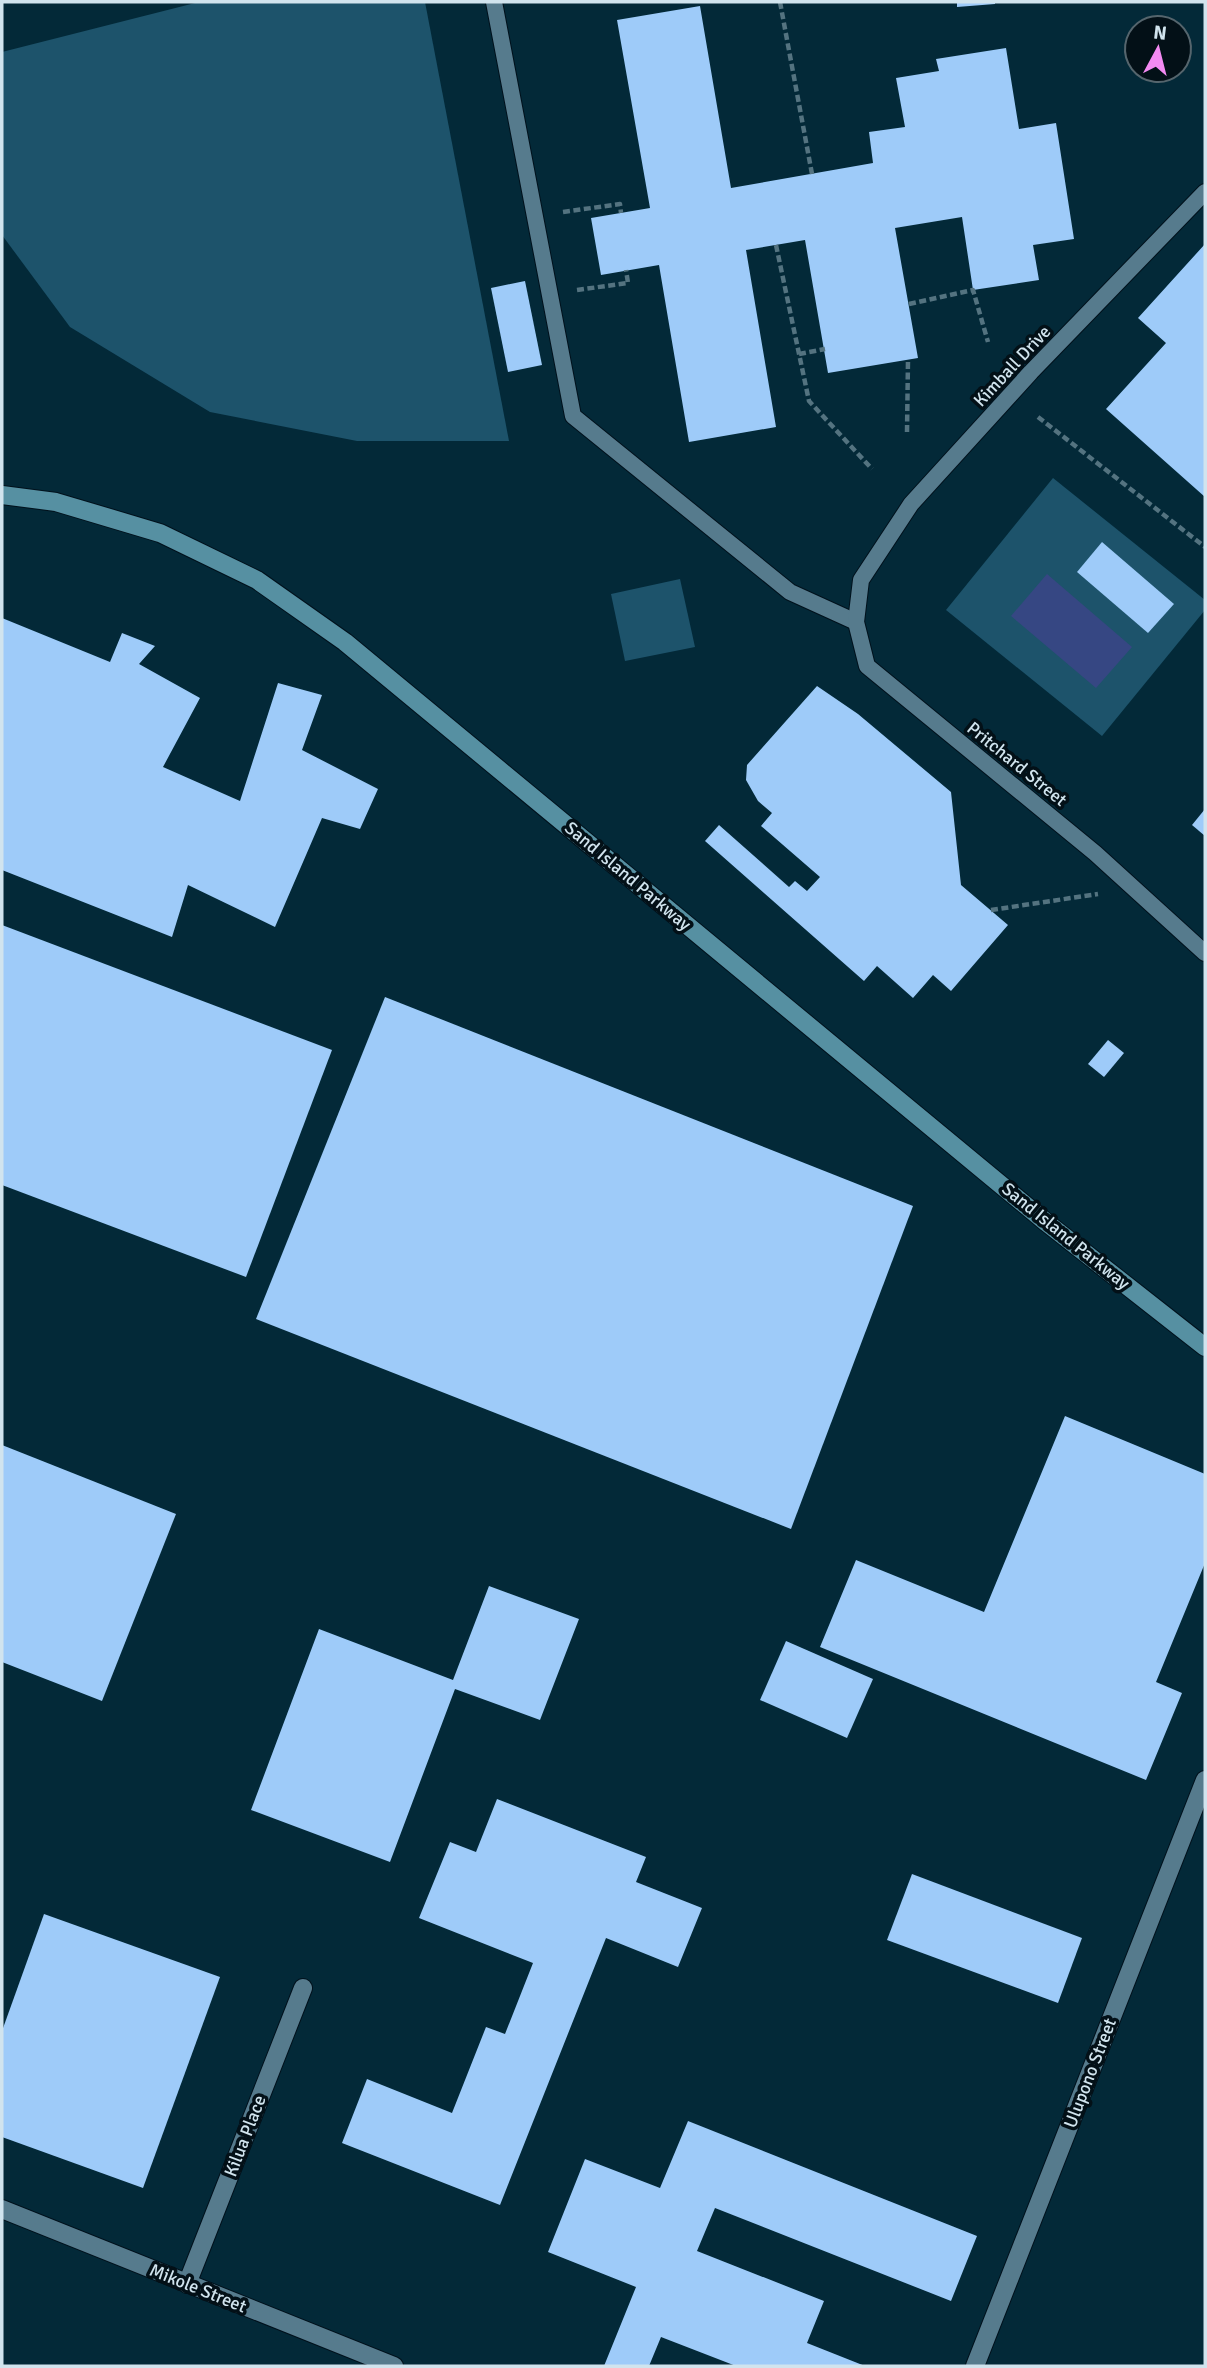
<svg xmlns="http://www.w3.org/2000/svg" width="1207" height="2368" font-family="Signika,sans-serif">
<style>
.green{fill:#1d536b}
.water{fill:#364783}
.building{fill:#9ecbf9}
.lines{fill:none;stroke-linecap:round;stroke-linejoin:round}
.lane-casing{stroke:#00111c;stroke-width:18}
.street-casing{stroke:#00111c;stroke-width:20}
.secondary-casing{stroke:#00111c;stroke-width:20}
.path{stroke:#547380;stroke-width:4.5;stroke-dasharray:7 3.5;stroke-linecap:butt}
.lane{stroke:#567b8d;stroke-width:16}
.street{stroke:#567b8d;stroke-width:18}
.secondary{stroke:#5690a2;stroke-width:18}
.labels{text-anchor:middle;stroke-width:7;stroke-linejoin:round;paint-order:stroke}
.street-label{font-size:18px;fill:#d1e4ee;stroke:#031017}
</style>
<rect width="100%" height="100%" fill="#032938"/>
<g class="green">
<path d="M199,2H425L509,441H357L210,412L70,327L2,235V52Z"/>
<path d="M1053,478L1205,600V610L1102,736L946,610Z"/>
<path d="M680,579L695,647L625,661L611,594Z"/>
</g>
<path class="water" d="M1047,574L1132,647L1096,688L1011,616Z"/>
<g class="building">
<path d="M957,2H995V4L957,7Z"/>
<path d="M700,6L731,188L873,163L869,132L905,127L896,78L939,71L936,59L1006,48L1019,129L1056,123L1074,239L1033,245L1039,280L973,290L962,217L895,228L918,358L828,373L805,240L746,250L776,427L689,442L659,265L601,275L591,218L650,208L617,20Z"/>
<path d="M1205,244V497L1106,409L1166,343L1138,318Z"/>
<path d="M525,281L542,365L508,372L491,288Z"/>
<path d="M1102,542L1174,604L1148,633L1077,572Z"/>
<path d="M2,618L110,662L122,633L155,646L139,664L200,698L163,767L240,801L278,683L322,695L302,750L378,789L360,829L322,818L275,927L188,885L172,937L2,870Z"/>
<path d="M817,686L858,714L951,792L961,885L1008,925L951,991L933,975L913,998L877,966L864,981L705,841L719,825L789,887L795,881L807,891L820,877L761,826L772,813L758,801L746,780L747,765Z"/>
<path d="M1205,809V836L1192,825Z"/>
<path d="M2,925L332,1050L246,1277L2,1185Z"/>
<path d="M385,997L913,1206L791,1529L256,1319Z"/>
<path d="M1108,1040L1124,1053L1104,1077L1088,1064Z"/>
<path d="M1065,1416L1205,1474V1563L1156,1682L1182,1693L1146,1780L820,1647L856,1560L984,1612Z"/>
<path d="M2,1445L176,1514L102,1701L2,1662Z"/>
<path d="M489,1586L579,1619L540,1720L455,1689L390,1862L251,1810L319,1629L453,1680Z"/>
<path d="M786,1641L873,1679L847,1738L760,1700Z"/>
<path d="M497,1799L646,1857L636,1882L702,1908L678,1967L606,1938L500,2205L342,2143L367,2079L452,2113L486,2027L505,2034L533,1963L419,1918L450,1842L476,1852Z"/>
<path d="M912,1874L1082,1938L1058,2003L887,1940Z"/>
<path d="M44,1914L220,1977L143,2188L2,2137V2031Z"/>
<path d="M688,2121L977,2236L951,2301L715,2208L697,2251L824,2301L807,2343L865,2366H736L661,2337L649,2366H604L636,2287L548,2252L585,2159L660,2188Z"/>
</g>
<g class="lines">
<defs>
<g id="lane">
<path d="M494,2L573,416L790,592L856,622"/>
<path d="M1205,192L1031,372L911,504L861,580L856,622L867,666L1095,853L1205,953"/>
</g>
<g id="street">
<path d="M2,2209L394,2366"/>
<path d="M187,2284L303,1988"/>
<path d="M975,2366L1205,1780"/>
</g>
<path id="secondary" d="M2,495L56,502L160,533L257,580L345,642L1047,1223L1205,1347"/>
</defs>
<use href="#lane" class="lane-casing"/>
<use href="#street" class="street-casing"/>
<use href="#secondary" class="secondary-casing"/>
<g class="path">
<path d="M780,2L812,174"/>
<path d="M563,212L620,204L621,213"/>
<path d="M776,245L809,401L872,469"/>
<path d="M577,290L628,283L626,270"/>
<path d="M909,304L973,290L988,342"/>
<path d="M799,354L825,349"/>
<path d="M1038,417L1205,547"/>
<path d="M907,432L908,360"/>
<path d="M991,910L1098,894"/>
</g>
<use href="#lane" class="lane"/>
<use href="#street" class="street"/>
<use href="#secondary" class="secondary"/>
</g>
<g class="labels">
<g class="street-label">
<text transform="translate(1012 366) rotate(-47)" y="6">Kimball Drive</text>
<text transform="translate(1017 764) rotate(39)" y="6">Pritchard Street</text>
<text transform="translate(628 876) rotate(40)" y="6">Sand Island Parkway</text>
<text transform="translate(1066 1236) rotate(39)" y="6">Sand Island Parkway</text>
<text transform="translate(1090 2073) rotate(-69)" y="6">Ulupono Street</text>
<text transform="translate(245 2136) rotate(-69)" y="6">Kilua Place</text>
<text transform="translate(198 2288) rotate(22)" y="6">Mikole Street</text>
</g>
</g>
<rect width="1207" height="2368" fill="none" stroke="#d1e4ee" stroke-width="7"/>
<g transform="translate(1158 49) rotate(7)"><circle r="33" fill="#031017" stroke="#55656d" stroke-width="2"/>
<path d="M0-5L12 26L0 18L-12 26Z" fill="#f38af2"/>
<text y="-10" font-size="19" font-weight="bold" text-anchor="middle" fill="#d1e4ee">N</text>
</g>
</svg>
